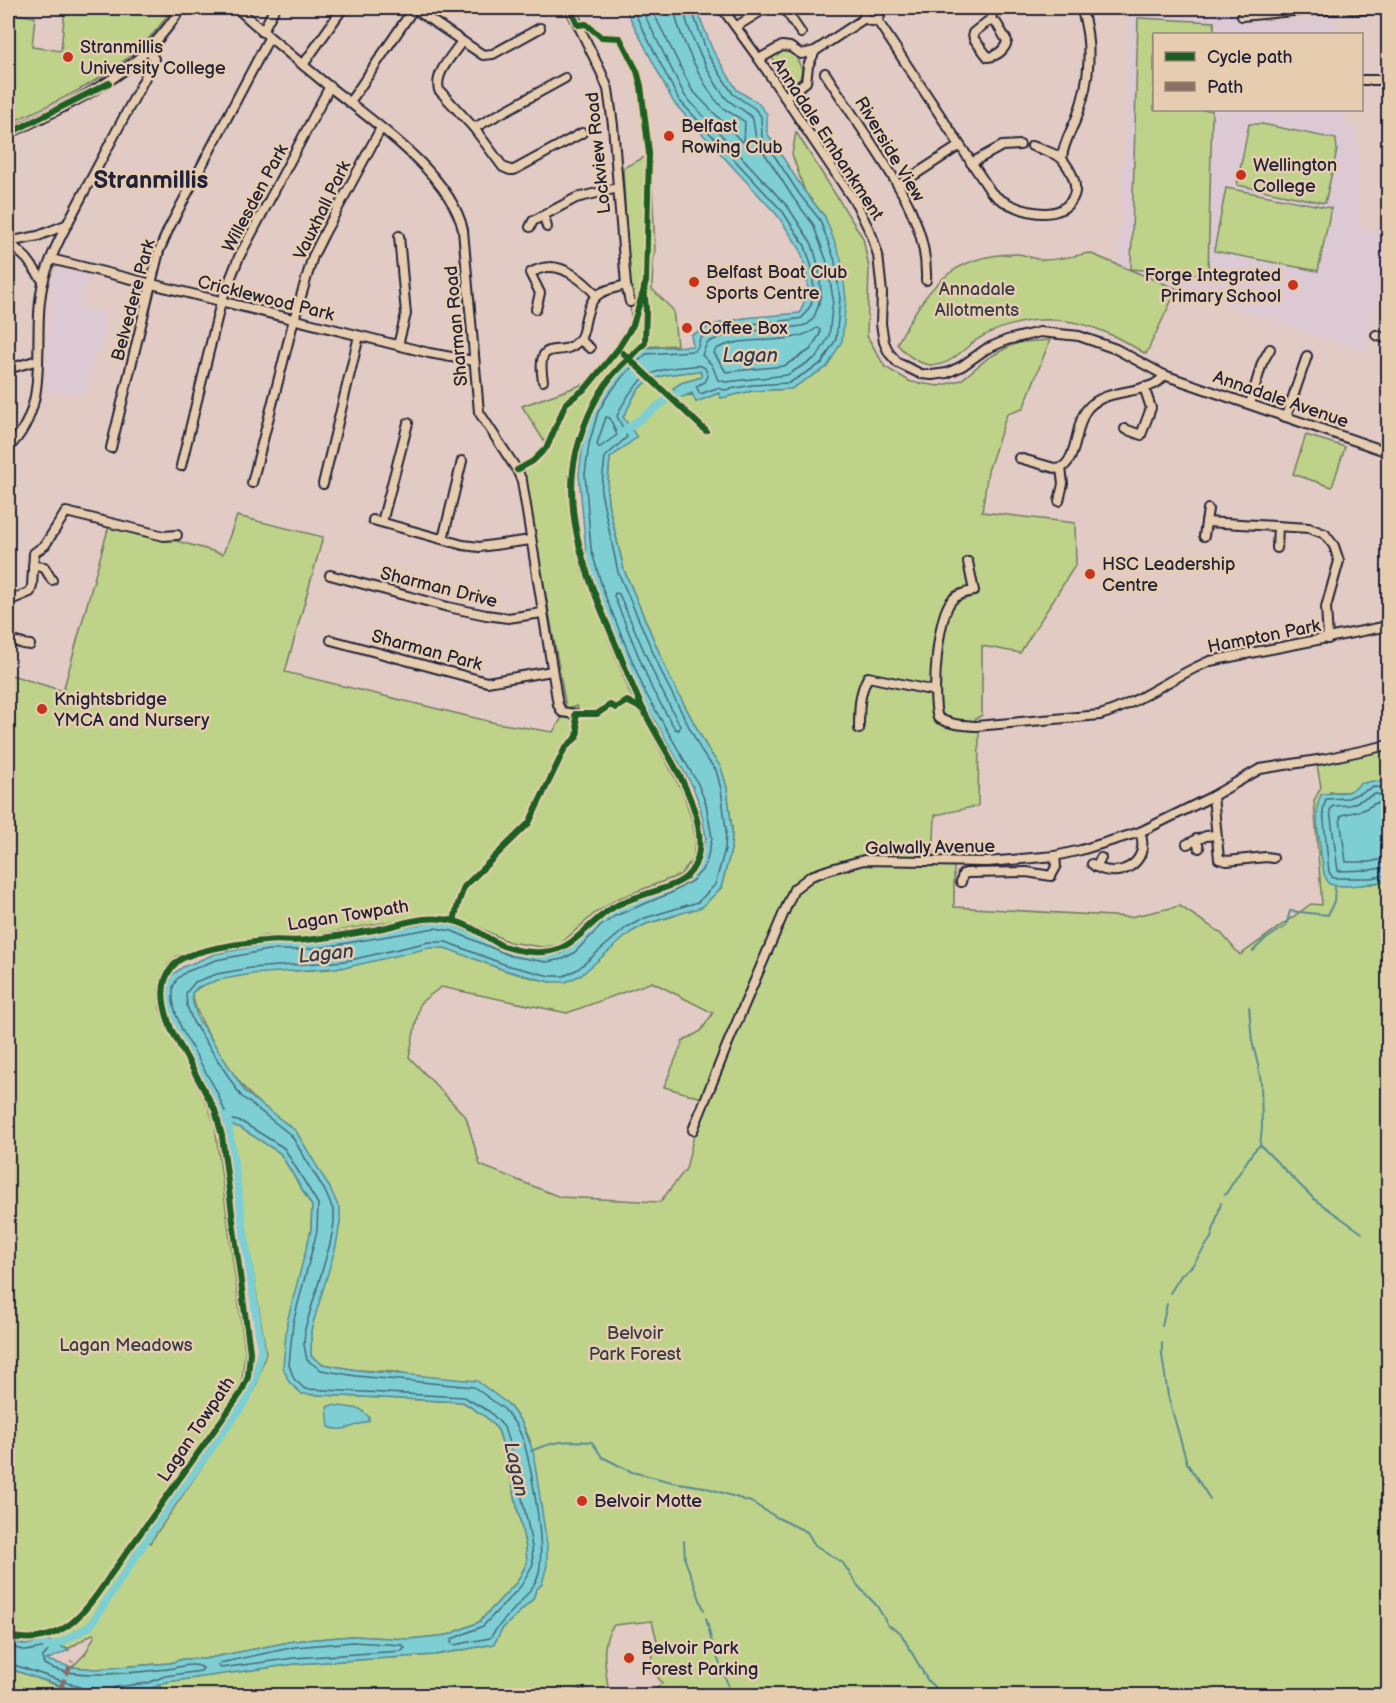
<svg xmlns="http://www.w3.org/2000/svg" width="1396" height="1703" font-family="'Balsamiq Sans',sans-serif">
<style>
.built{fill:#dcc9d3}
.green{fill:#bed389;stroke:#707a62;stroke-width:1.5;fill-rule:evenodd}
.water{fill:#7dcfd4;stroke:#598a97;stroke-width:1.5}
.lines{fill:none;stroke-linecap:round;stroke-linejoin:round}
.shore{stroke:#466778;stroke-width:1.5}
.stream{stroke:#598a97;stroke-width:2}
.canal{stroke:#7dcfd4;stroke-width:8}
.minor-casing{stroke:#22223b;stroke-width:12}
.minor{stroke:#e7cdaf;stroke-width:8}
.quiet{stroke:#8d6e63;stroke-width:4.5;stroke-dasharray:9 4.5;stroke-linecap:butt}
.cycleway-casing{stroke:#e7cdaf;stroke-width:10}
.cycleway{stroke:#1b5e20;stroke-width:6}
.poi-dot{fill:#c8321e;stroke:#e7cdaf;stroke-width:2}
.labels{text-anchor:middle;stroke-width:5;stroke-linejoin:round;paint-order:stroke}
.poi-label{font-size:18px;fill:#22223b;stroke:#e7cdaf;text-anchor:start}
.street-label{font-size:18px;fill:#22223b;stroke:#e7cdaf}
.park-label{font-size:18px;fill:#393d47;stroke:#e7cdaf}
.water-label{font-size:20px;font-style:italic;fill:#303c52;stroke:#e7cdaf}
.district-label{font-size:24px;font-weight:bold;fill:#22223b;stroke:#e7cdaf}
</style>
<rect width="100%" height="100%" fill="#e1cbc4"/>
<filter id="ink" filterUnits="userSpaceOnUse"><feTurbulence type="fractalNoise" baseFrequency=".0167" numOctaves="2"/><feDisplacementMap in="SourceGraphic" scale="12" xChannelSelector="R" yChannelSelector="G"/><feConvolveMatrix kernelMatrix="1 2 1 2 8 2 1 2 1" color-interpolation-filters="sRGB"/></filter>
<g filter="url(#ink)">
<g class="built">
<path d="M1100,8H1239V22L1336,18L1337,34H1154V110H1346L1345,127L1357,128L1360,221L1364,231L1388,230V258L1365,352L1178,287L1177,289L1118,265L1131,17L1100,16Z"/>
<path d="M60,269L88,275L80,309L105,312L101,344L94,357L86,394L45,391L52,285L54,272Z"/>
</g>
<g class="green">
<path d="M65,8H172C136,68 69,96 8,124V13L35,17L32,47L61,51Z"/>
<path d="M1138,18L1214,22V34H1154V110H1212L1208,275L1131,269Z"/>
<path d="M781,49L793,52L802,69L800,79L791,85L771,57Z"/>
<path d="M1249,124H1262L1336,139L1337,150L1325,203L1237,185Z"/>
<path d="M796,132L863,238L869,268L867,336L885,367L911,382L939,386L961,380L988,358L1010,346L1022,342L1050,340L1023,409L1007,414L988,471L982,512L1075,523L1076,564L1020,653L982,646V715L975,719L979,734L978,806L935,815L933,864L954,866V907L1130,917L1180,906L1221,933L1240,955L1311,904L1322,905L1314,801L1321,787L1317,765L1388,749V783L1373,781L1347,792H1330L1335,886L1372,884L1388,880V1695H642L654,1691L662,1683L657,1676L650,1672L652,1653L659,1649L652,1621L614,1625C598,1643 607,1673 609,1695H588L584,1688L577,1691L576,1696H90L150,1689L166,1682L295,1664L435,1655L494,1644L502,1629L533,1599L536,1590L542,1584L530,1440L522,1423L508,1404L395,1372L357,1370L322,1364L311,1356V1330L340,1223L330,1188L259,1103C238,1086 195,1019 192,993C222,965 306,974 347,967C376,961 417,942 445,948C464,952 483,963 501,969C517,975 534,978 550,982L602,956L631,932L646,924L674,916L721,888L731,850L732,830L727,788L721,768L709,751L670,678L624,570L608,503L607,492L610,458L631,431L623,417C628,409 632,399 637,391C651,373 680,373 700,371L702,377L681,383L683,396L693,395L696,402L719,393L721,398L752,391L791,389L825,217L805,192L792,154ZM652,982L713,1013L701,1031L683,1041L664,1087L702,1098L691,1129L695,1131L686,1169L660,1202L560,1197L480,1165L466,1117L409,1057L420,1003L441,987L567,1013Z"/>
<path d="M651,154L655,252L653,263L652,289L673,310L677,345L642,347C627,359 610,374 600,391C585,417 578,448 571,476L567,475L570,477V505L576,548L582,571L630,693L683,793L692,820L695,839L693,859L680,875L617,899L595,913L559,945L542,947L509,942L474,925L450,916L426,915L304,937L265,936L192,950L177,956L168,965L162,976L159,990L160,1008L165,1024L209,1109L215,1126L245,1352L242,1379L237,1392L137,1534L150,1543L255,1389L266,1353L228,1115L239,1127L280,1153L312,1206L302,1394L463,1402L486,1417L498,1430L506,1454L526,1548L527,1562L517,1582L479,1622L448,1635L409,1639L352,1636L294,1641L204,1659H183L170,1663L95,1669L72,1667L85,1654L95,1635L92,1634L70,1648L47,1646L32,1637L8,1632V674L63,691L110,522L223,554L237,516L323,537L285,672L496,723L553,732L565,713L578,709L577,706L566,708L524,472L527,467L549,449L522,406L584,384L614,350L631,321L623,168Z"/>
<path d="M1226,188L1331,208L1318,271L1214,251Z"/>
<path d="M1089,253L1177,289L1146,354C1112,333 1079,317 1039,320C1020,321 994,329 978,339C969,345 961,353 952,359C931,373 912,361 897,344C926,290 949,254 1017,254C1026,254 1034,260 1044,260C1059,260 1074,256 1089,253Z"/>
<path d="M1306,435L1345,447L1332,487L1293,474Z"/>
<path d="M8,1668L85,1695H8Z"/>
</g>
<g class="water">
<path d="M625,8H696L713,51L737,90L758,103L767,114V133L805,192L825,217L841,259L846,299L842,341L827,367L791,389L752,391L721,398L719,393L696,402L692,393L682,397L673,388L681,383L702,377L700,371C680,373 651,373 637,391C632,399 628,409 623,417L637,437L610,458L607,491L608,503L624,570L670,678L709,751L721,767L727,788L732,830L731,850L721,888L702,907L646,924L631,932L581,975L566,982H550L504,970L445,948H429L348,967L252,974L218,980L198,987L192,993L193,1004L198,1019L246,1093L296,1131L330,1188L340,1210V1223L336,1246L311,1330V1356L322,1364L357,1370L477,1381L508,1404L522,1423L533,1451L547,1545V1565L542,1584L536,1590L533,1599L502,1629L494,1644L435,1655L295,1664L166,1682L150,1689L90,1695C81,1696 72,1689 63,1686C44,1680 26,1675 8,1668V1640L26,1645L47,1640L69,1650L46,1660L72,1667L96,1669L170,1663L183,1659H204L294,1641L352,1636L409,1639L448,1635L479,1622L517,1582L527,1563L526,1548L506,1454L498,1430L486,1417L463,1402L302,1394L289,1382L283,1367L287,1322L311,1230L312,1206L280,1153L239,1127L224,1125L212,1095L177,1033L170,1016L167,1001V986L172,975L183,967L215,954L268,944H295L323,941L435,922L453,925L512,950L546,956L562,953L570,948L598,921L612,911L668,888L689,876L701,858L706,837L700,806L693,787L640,695L599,595L587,562L579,474L583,443L593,410L602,392L618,372L643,348L693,346L691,335L716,324L744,318L800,313L808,291L806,270L800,249L778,216L674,103Z"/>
<path d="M1373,781L1388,783V880C1371,884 1347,889 1329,884L1324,874C1322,855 1311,808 1322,794L1347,792L1356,788L1359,784Z"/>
<path d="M332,1405L360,1409L369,1417V1421C356,1425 342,1433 329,1427L327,1407Z"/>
</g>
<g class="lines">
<g class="shore">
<path d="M632,8L679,100L783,212L805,246L812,268L814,292L811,305L802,318C767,325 732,321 700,338L698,347L694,351L646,354L623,376L608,395L598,412L589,444L585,474L591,549L604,593L645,692L698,784L706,804L712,838L707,860L702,870L693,880L671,893L615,916L601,926L574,953L563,959L546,962L511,956L452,931L435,928L324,947L296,950H268L216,960L186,972L177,979L173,987V1001L176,1014L182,1030L217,1092L228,1119L242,1122L284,1148L318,1204L317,1231L293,1323L289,1365L294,1379L305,1389L464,1397L490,1412L504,1427L512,1453L528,1525L532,1547L533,1564L521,1586L483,1626L452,1639L451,1643L454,1645L490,1638C503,1617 524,1603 536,1581C549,1559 531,1468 524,1442L517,1426L504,1409L474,1387L356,1376L321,1370L307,1360L304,1345L305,1329L330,1244L334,1223V1212L325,1191L291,1135L241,1096L193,1022L187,1006L186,993L195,982L217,974L251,968L346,961L429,942H446L506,965L550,976H564L578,969L627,927L645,918L698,902L715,885L725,849L726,830L721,789L716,770L703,754L665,680L618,572L601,492L605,457L627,437L617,416C632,384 646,369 682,367C691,367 698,363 705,368L708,376L705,382L696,386L700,394L717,388L725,390L752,385L789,383L822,363L836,339L840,299L835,261L820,220L800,195L762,137L761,116L754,108L733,94L708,55L691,8"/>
<path d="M641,8L685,96L788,207L812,244L819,268L821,294L818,307L813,319L808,324L802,326C771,331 736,328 707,343L702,355L712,365L718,380L726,382L787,375L817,357L829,336L833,299L827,262L813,224L794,199L756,140L753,119C746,110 735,107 727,99C713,84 685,28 684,8"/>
<path d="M651,8L692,90L741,141L744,142L745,122C738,116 728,113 721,106C705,90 675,30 675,8"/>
<path d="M817,328L820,330V334L810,350L784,366L726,372L714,353L716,349C747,333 788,348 817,328Z"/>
<path d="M606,417L610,418L617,435L599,448L597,444Z"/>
<path d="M615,593L619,594L658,683L680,726L679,730L675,729L652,689L614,596Z"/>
<path d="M1388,788L1374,787L1348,798L1326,799L1323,810L1329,872L1333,878H1371L1388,875"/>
<path d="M1388,796L1375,794L1350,805L1333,806L1330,810L1338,871L1370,870L1388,867"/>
<path d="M1388,805L1376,803L1363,810L1342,815L1340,818L1346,862H1369L1388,858"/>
<path d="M353,1642L402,1645L405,1648L402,1651L294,1658L221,1668L218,1666L220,1663L295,1647Z"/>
<path d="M8,1646L26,1651L47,1647L48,1651L42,1658L44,1664C72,1681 135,1672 167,1669C179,1668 192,1661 203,1668L201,1671L165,1676L148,1683L116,1687L111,1690L110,1696"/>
<path d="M8,1663L80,1687L84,1691L85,1696"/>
</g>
<g class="stream">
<path d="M1253,951L1263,941L1286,926L1290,911L1328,915L1334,901L1335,886"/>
<path d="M1260,1145L1314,1199L1362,1233"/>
<path d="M1225,1195L1253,1152L1260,1145L1262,1128L1261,1082L1258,1065L1252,1041L1249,1007"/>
<path d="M1170,1293L1182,1274L1192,1266L1211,1238L1221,1203"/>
<path d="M1162,1326L1167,1304"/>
<path d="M1162,1343V1355L1168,1396L1187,1463L1210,1499"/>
<path d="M531,1451C554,1441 567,1440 592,1442L602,1457L632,1472L672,1482L704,1487L751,1502L776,1517L807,1532L815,1545L843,1563L858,1586L877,1606L888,1625L900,1632L928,1681L944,1696"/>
<path d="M684,1541L685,1560L704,1610"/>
<path d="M706,1618L713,1647L729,1687"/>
<path d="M159,1684L163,1696"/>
<path d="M730,1695V1696"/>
</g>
<g class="canal">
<path d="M621,433L672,396L686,390"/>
<path d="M47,1647L62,1642L90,1626L160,1519L245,1402C254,1384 259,1368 261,1348L227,1116"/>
</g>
<defs>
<g id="minor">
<path d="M237,8C267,36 299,62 331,88C374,122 451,175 463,230L479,412L517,470L522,481L558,705L562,712L575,714"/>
<path d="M413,8L483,55L493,54L540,28"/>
<path d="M570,8L601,72L608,89L613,125L626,285L630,302"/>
<path d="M722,8L759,59L857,205L872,236L878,255L882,293L881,324L884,342L889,353L898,363L921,374L932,375L947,373L962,366L986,349L1007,340L1040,332L1079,336L1116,349L1164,375L1388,452"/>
<path d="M784,8L801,33"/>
<path d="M867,8L864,15C868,23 876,23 880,16L878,8"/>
<path d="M1242,16L1303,10L1388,9"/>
<path d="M877,20L991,192C1007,208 1054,225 1071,201C1081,188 1071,170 1062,159C1059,155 1039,148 1032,146"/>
<path d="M991,21L993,8"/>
<path d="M992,21L997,24L1007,41C1005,50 997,56 988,57L974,39L973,33L987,22Z"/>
<path d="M737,26L766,8"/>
<path d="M262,32L275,8"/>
<path d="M462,41C453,55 434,73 439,90L474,128L503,167L510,170H514L582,133"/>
<path d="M759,59L782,46L790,47L801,54L815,51L865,18"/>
<path d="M303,65L343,8"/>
<path d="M825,73C841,97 856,120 872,144C899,185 928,228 926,280"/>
<path d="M1362,80H1388"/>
<path d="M785,97L806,82L808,66L815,51"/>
<path d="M350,102L414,8"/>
<path d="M474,128L565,78"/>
<path d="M8,134C76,101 140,75 181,8"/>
<path d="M1062,158C1063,143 1073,128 1078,114C1090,80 1093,42 1081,8"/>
<path d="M971,163L1002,146L1020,145"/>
<path d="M899,185L959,146"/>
<path d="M544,216L547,227"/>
<path d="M530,227L533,221L576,198L618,188"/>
<path d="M8,242L38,236L68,224"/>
<path d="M9,242L27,259L43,281"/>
<path d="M51,259L429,353L474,361"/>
<path d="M536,309L540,293L530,273C536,270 543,267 549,267C566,266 586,283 596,295"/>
<path d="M1376,335L1388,339"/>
<path d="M580,340L590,348"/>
<path d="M398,345L406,314L399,236"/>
<path d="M8,369L38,360"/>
<path d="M543,381C535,332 562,362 579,340C583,336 584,328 585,322C591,293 598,292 626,285"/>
<path d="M1250,404L1262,363L1270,349"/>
<path d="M1286,417L1307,356"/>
<path d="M1125,429L1141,435L1151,408L1144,387"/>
<path d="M8,448C55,403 29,335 44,279C52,250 68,223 82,196C104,155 126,113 148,72L154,59L149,50"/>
<path d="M111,448L159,251L169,228L269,38"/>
<path d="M1019,458L1058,469C1079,463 1074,423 1088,408C1107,386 1153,396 1164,375"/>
<path d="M181,466L221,302L239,257L330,86"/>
<path d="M252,483L293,323L313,256L324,234L381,128"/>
<path d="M323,484L359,336"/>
<path d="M1059,501L1063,484L1061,468"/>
<path d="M373,520L463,545L479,547L531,540"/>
<path d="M382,522L408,423"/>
<path d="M1206,522L1309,528L1325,534L1334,546L1339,561L1326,607L1328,639"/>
<path d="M1204,536L1208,509"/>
<path d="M443,539L462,461"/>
<path d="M1277,548L1278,526"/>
<path d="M968,562L974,591C968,592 958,594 953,599C937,613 931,698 938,718C951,725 962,725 976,726L1100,715C1139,703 1173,676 1210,661L1388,626"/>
<path d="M33,566L44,567L52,580"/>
<path d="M330,575L448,607L486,615L508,618L542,613"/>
<path d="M8,601L30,592L32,586L34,553L45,545L66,512L164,536L177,535"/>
<path d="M8,639L23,644L30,645"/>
<path d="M331,640L487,682L552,671"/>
<path d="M859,729C859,710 859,693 868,677L935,691"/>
<path d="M1213,796L1219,859L1227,861L1266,857L1273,858"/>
<path d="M1196,839L1199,848"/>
<path d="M1187,844L1206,836L1216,835"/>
<path d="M1092,864C1116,882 1152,864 1140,832"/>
<path d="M1096,867L1101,858"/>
<path d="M961,882L963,874L967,873L1027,872L1051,876L1056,867L1055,856"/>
<path d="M693,1130L728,1043L794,889L811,876L831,869L864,860L988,862L1055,856L1081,850L1140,832L1213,796L1260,769L1324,759L1388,745"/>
</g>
</defs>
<use href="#minor" class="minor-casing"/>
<use href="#minor" class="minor"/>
<path class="quiet" d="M61,1687L72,1661"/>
<defs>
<g id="cycleway">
<path d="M8,134L109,83"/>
<path d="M623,353L706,431"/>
<path d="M517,470L533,461L547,447L566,403L586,388L618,349L633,325L646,282L649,153L641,86L637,71L620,38L601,37L586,24L578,25L570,8"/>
<path d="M454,921L458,904L464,887L529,823L565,748L577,737L578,730L575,714H597L610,705L616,708L627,701L644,710"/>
<path d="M8,1636C58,1648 84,1616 109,1577L241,1393L248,1377L250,1352L222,1136L215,1110L171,1029C164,1009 157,984 173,966C178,960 186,956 193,954C215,947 242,943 265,941C278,939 293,942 307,940C330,937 355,934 378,929C404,924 423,915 449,920C470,923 485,938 503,946C517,951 536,954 551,951C575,947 592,919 614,907C633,895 671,890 686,877C702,862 701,840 697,820C688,783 665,751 647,717C635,694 626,669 616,645C591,586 561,520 576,453C584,421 596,392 619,368C627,359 637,352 645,343L646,309L644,287"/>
</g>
</defs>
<use href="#cycleway" class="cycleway-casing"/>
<use href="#cycleway" class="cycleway"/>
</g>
</g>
<g class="poi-dot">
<circle cx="68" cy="57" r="6"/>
<circle cx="669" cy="136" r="6"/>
<circle cx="1241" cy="175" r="6"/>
<circle cx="694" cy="282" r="6"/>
<circle cx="1293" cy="285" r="6"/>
<circle cx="687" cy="328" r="6"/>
<circle cx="1090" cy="574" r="6"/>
<circle cx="42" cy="709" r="6"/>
<circle cx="582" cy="1501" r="6"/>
<circle cx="629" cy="1658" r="6"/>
</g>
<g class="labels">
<g class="poi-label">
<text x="80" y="53">Stranmillis<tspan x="80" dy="21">University College</tspan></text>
<text x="681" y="132">Belfast<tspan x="681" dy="21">Rowing Club</tspan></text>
<text x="1253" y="171">Wellington<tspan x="1253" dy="21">College</tspan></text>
<text x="706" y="278">Belfast Boat Club<tspan x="706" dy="21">Sports Centre</tspan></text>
<text x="1281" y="281" text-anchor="end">Forge Integrated<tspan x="1281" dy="21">Primary School</tspan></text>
<text x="699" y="334">Coffee Box</text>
<text x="1102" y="570">HSC Leadership<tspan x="1102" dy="21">Centre</tspan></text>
<text x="54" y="705">Knightsbridge<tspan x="54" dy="21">YMCA and Nursery</tspan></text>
<text x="594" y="1507">Belvoir Motte</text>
<text x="641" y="1654">Belvoir Park<tspan x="641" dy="21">Forest Parking</tspan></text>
</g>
<g class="street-label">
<text transform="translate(828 139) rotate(57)" y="6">Annadale Embankment</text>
<text transform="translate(890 149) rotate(59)" y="6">Riverside View</text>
<text transform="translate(598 153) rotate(-96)" y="6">Lockview Road</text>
<text transform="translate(255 198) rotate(-62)" y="6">Willesden Park</text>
<text transform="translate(322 210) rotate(-64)" y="6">Vauxhall Park</text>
<text transform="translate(266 298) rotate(14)" y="6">Cricklewood Park</text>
<text transform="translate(133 300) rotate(-75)" y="6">Belvedere Park</text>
<text transform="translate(456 326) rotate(-95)" y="6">Sharman Road</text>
<text transform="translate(1281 399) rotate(19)" y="6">Annadale Avenue</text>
<text transform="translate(439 587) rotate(14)" y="6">Sharman Drive</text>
<text transform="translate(1264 636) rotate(-11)" y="6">Hampton Park</text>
<text transform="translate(427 650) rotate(15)" y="6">Sharman Park</text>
<text transform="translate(930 847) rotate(-1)" y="6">Galwally Avenue</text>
<text transform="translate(348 915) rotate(-9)" y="6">Lagan Towpath</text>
<text transform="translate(196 1429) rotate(-56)" y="6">Lagan Towpath</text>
</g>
<g class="park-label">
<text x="977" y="295">Annadale<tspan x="977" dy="21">Allotments</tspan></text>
<text x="635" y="1339">Belvoir<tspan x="635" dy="21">Park Forest</tspan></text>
<text x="126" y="1351">Lagan Meadows</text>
</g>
<g class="water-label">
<text x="750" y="362">Lagan</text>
<text transform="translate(326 953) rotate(-6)" y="7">Lagan</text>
<text transform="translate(517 1469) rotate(78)" y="7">Lagan</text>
</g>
<g class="district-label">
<text x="151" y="188">Stranmillis</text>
</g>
</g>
<rect width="1396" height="1703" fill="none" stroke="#e7cdaf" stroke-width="30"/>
<rect x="15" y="15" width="1366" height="1673" fill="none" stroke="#22223b" stroke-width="2" filter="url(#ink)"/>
<rect x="1153" y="33" width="210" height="78" fill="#e7cdaf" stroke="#988981" stroke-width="1.5"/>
<rect x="1165" y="52" width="30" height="9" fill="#1b5e20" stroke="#988981" stroke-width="1.5"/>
<text x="1207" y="63" font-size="18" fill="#22223b">Cycle path</text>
<rect x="1165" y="82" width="30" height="9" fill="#8d6e63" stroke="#988981" stroke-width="1.5"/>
<text x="1207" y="93" font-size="18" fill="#22223b">Path</text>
</svg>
